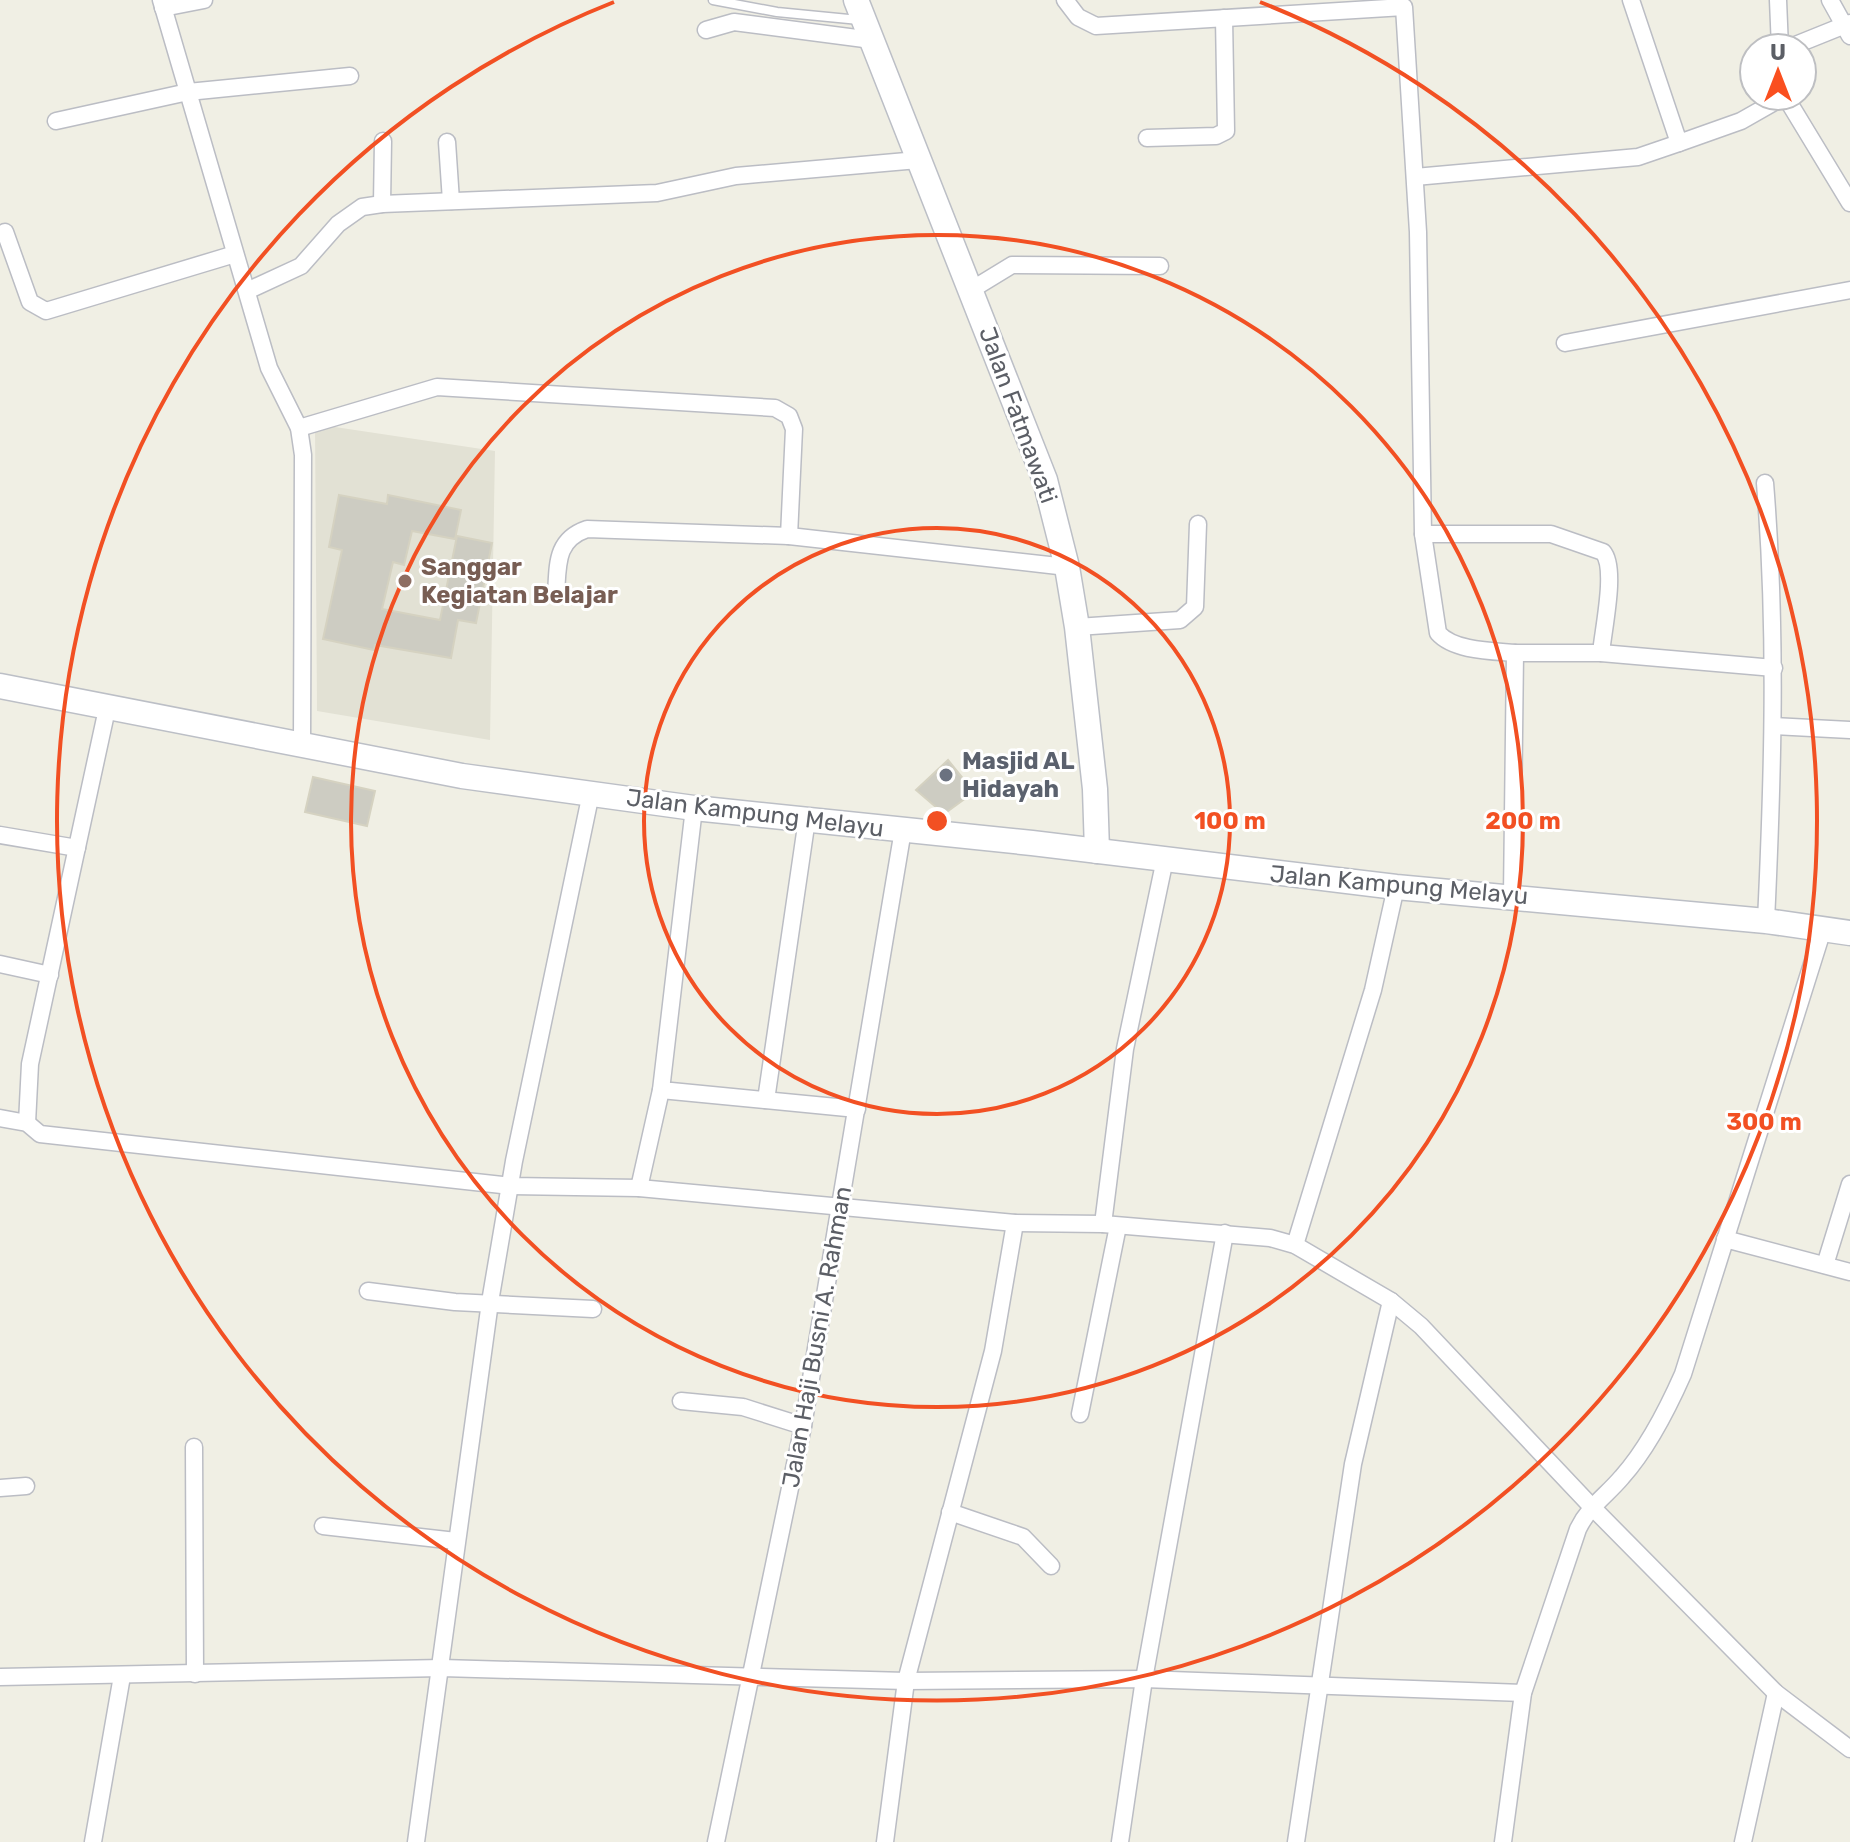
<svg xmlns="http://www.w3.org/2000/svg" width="1850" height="1842" font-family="Rubik,sans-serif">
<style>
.education{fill:#e2e1d4}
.building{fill:#cdccc2;stroke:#d5d2c1;stroke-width:2}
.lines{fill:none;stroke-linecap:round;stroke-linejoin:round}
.lane-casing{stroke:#bbbdc4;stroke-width:11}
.street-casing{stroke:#bbbdc4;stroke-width:19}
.secondary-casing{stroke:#bcbfc6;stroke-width:27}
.lane{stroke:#fff;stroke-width:8}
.street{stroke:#fff;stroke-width:16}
.secondary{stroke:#fff;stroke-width:24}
.ring{fill:none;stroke:#f25023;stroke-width:4}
.education-dot{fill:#8d6e63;stroke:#fff;stroke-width:3}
.worship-dot{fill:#6b7280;stroke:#fff;stroke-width:3}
.labels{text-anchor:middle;stroke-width:6;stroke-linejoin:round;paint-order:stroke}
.street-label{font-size:24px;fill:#5c5f66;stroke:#fff}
.education-label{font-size:24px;font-weight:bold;fill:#785e54;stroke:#fff;text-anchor:start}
.worship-label{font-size:24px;font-weight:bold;fill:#5b616d;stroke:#fff;text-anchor:start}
.centre{fill:#f25023;stroke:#fff;stroke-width:4}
.ring-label{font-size:24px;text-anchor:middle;font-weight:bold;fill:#f25023;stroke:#fff;stroke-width:6;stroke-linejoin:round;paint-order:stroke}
</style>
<rect width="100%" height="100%" fill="#f0efe4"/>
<path class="education" d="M315,424L495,451L490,740L317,711Z"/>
<g class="building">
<path d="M339,495L387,504L388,495L461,510L455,539L412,531L404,565L393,562L382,609L440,620L457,536L492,543L476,623L458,620L451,658L375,645L374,650L323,639L342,550L329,547Z"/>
<path d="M948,760L974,792L944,814L916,790Z"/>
<path d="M313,777L375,791L367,826L305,812Z"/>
</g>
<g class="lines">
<defs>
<path id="lane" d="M713,0L777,12L859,20"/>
<g id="street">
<path d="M161,0L269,368L299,428L303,455L302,746"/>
<path d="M1065,0L1078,17L1096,26L1404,7L1418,232L1423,534L1438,633C1454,651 1492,651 1515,653L1512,896"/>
<path d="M1631,0L1679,143L1741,121L1785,96"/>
<path d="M1778,0L1780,48"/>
<path d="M1830,0L1850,36"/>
<path d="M163,8L204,0"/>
<path d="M706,30L734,22L872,40"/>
<path d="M1788,48L1850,23"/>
<path d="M1785,96L1850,203"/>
<path d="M56,121L188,92L350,76"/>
<path d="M1147,138L1216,136L1226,131L1224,18"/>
<path d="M447,142L451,201"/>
<path d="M1415,177L1638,157L1679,143"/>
<path d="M382,204L383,141"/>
<path d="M5,232L30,302L46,311L235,254"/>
<path d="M971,290L1012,265L1160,266"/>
<path d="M247,291L301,266L338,224L362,207L382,204L657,193L736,176L918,160"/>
<path d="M1565,343L1850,290"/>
<path d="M299,428L437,387L775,408L789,416L794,429L789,536"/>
<path d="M1765,483C1777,630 1773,773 1766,921"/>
<path d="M1423,534H1551L1603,552C1617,568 1603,630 1601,653"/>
<path d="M556,595C558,565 555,540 587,529L789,536L1067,567"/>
<path d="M1077,627L1180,620L1195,607L1198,524"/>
<path d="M1515,653H1601L1774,668"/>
<path d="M1775,726L1850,730"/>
<path d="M694,808L661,1090L857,1109"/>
<path d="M0,835L77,848"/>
<path d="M0,964L50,975"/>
<path d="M766,1100L807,819"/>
<path d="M0,1118L27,1123L40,1134L511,1186L639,1188L661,1090"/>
<path d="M27,1123L30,1064L107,709"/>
<path d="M639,1188L1015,1223L1103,1224L1270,1238L1295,1245L1391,1301L1421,1326L1591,1506L1776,1693L1850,1749"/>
<path d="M1103,1224L1125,1049L1165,859"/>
<path d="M1725,1239L1850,1272"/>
<path d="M1295,1245L1373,990L1396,887"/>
<path d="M1825,1265L1850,1184"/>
<path d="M368,1291L455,1302L593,1309"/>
<path d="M681,1401L743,1407L803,1426"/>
<path d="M1080,1414L1118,1226"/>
<path d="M194,1447L195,1674"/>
<path d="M0,1488L26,1486"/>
<path d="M950,1512L1023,1537L1051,1566"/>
<path d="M323,1526L456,1541"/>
<path d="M0,1677L442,1668L906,1681L1144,1679L1523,1693"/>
<path d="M93,1842L122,1676"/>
<path d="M416,1842L490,1302L514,1161L591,793"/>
<path d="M716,1842L803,1426L903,830"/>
<path d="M885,1842L906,1681L993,1351L1015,1223"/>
<path d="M1120,1842L1144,1679L1225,1233"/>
<path d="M1296,1842L1353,1464L1391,1301"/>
<path d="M1503,1842L1523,1693L1578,1529C1589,1506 1606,1496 1622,1477C1647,1449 1668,1408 1683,1374L1823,929"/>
<path d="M1743,1842L1776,1693"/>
</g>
<g id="secondary">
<path d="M856,0L1045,480L1067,567L1077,627L1095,789L1097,851"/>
<path d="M0,686L462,776L694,808L1032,843L1396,887L1766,921L1850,933"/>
</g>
</defs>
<use href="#lane" class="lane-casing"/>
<use href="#street" class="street-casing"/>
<use href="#secondary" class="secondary-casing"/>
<use href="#lane" class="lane"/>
<use href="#street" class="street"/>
<use href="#secondary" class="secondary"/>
</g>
<g class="ring">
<circle cx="937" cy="821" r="293"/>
<circle cx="937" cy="821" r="586"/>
<path d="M1260 2A880 880 0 1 1 614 2"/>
</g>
<circle class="education-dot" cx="405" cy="581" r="8"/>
<circle class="worship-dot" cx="946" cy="775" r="8"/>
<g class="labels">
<g class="street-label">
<text transform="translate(1018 415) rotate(70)" y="8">Jalan Fatmawati</text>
<text transform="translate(755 813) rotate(7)" y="8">Jalan Kampung Melayu</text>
<text transform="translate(1399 885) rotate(5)" y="8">Jalan Kampung Melayu</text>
<text transform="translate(817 1337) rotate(-80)" y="8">Jalan Haji Busni A. Rahman</text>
</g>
<g class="education-label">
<text x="421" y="575">Sanggar<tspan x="421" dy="28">Kegiatan Belajar</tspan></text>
</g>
<g class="worship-label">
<text x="962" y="769">Masjid AL<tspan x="962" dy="28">Hidayah</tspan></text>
</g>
</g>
<circle cx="937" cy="821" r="12" class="centre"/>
<g class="ring-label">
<text x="1230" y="829">100 m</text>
<text x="1523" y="829">200 m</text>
<text x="1764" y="1130">300 m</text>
</g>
<g transform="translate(1778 72)"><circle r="38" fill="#ffffff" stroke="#bebfc2" stroke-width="2"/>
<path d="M0-6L14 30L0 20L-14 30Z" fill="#fa4f1f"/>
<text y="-12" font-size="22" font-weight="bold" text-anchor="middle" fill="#5c5f66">U</text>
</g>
</svg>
